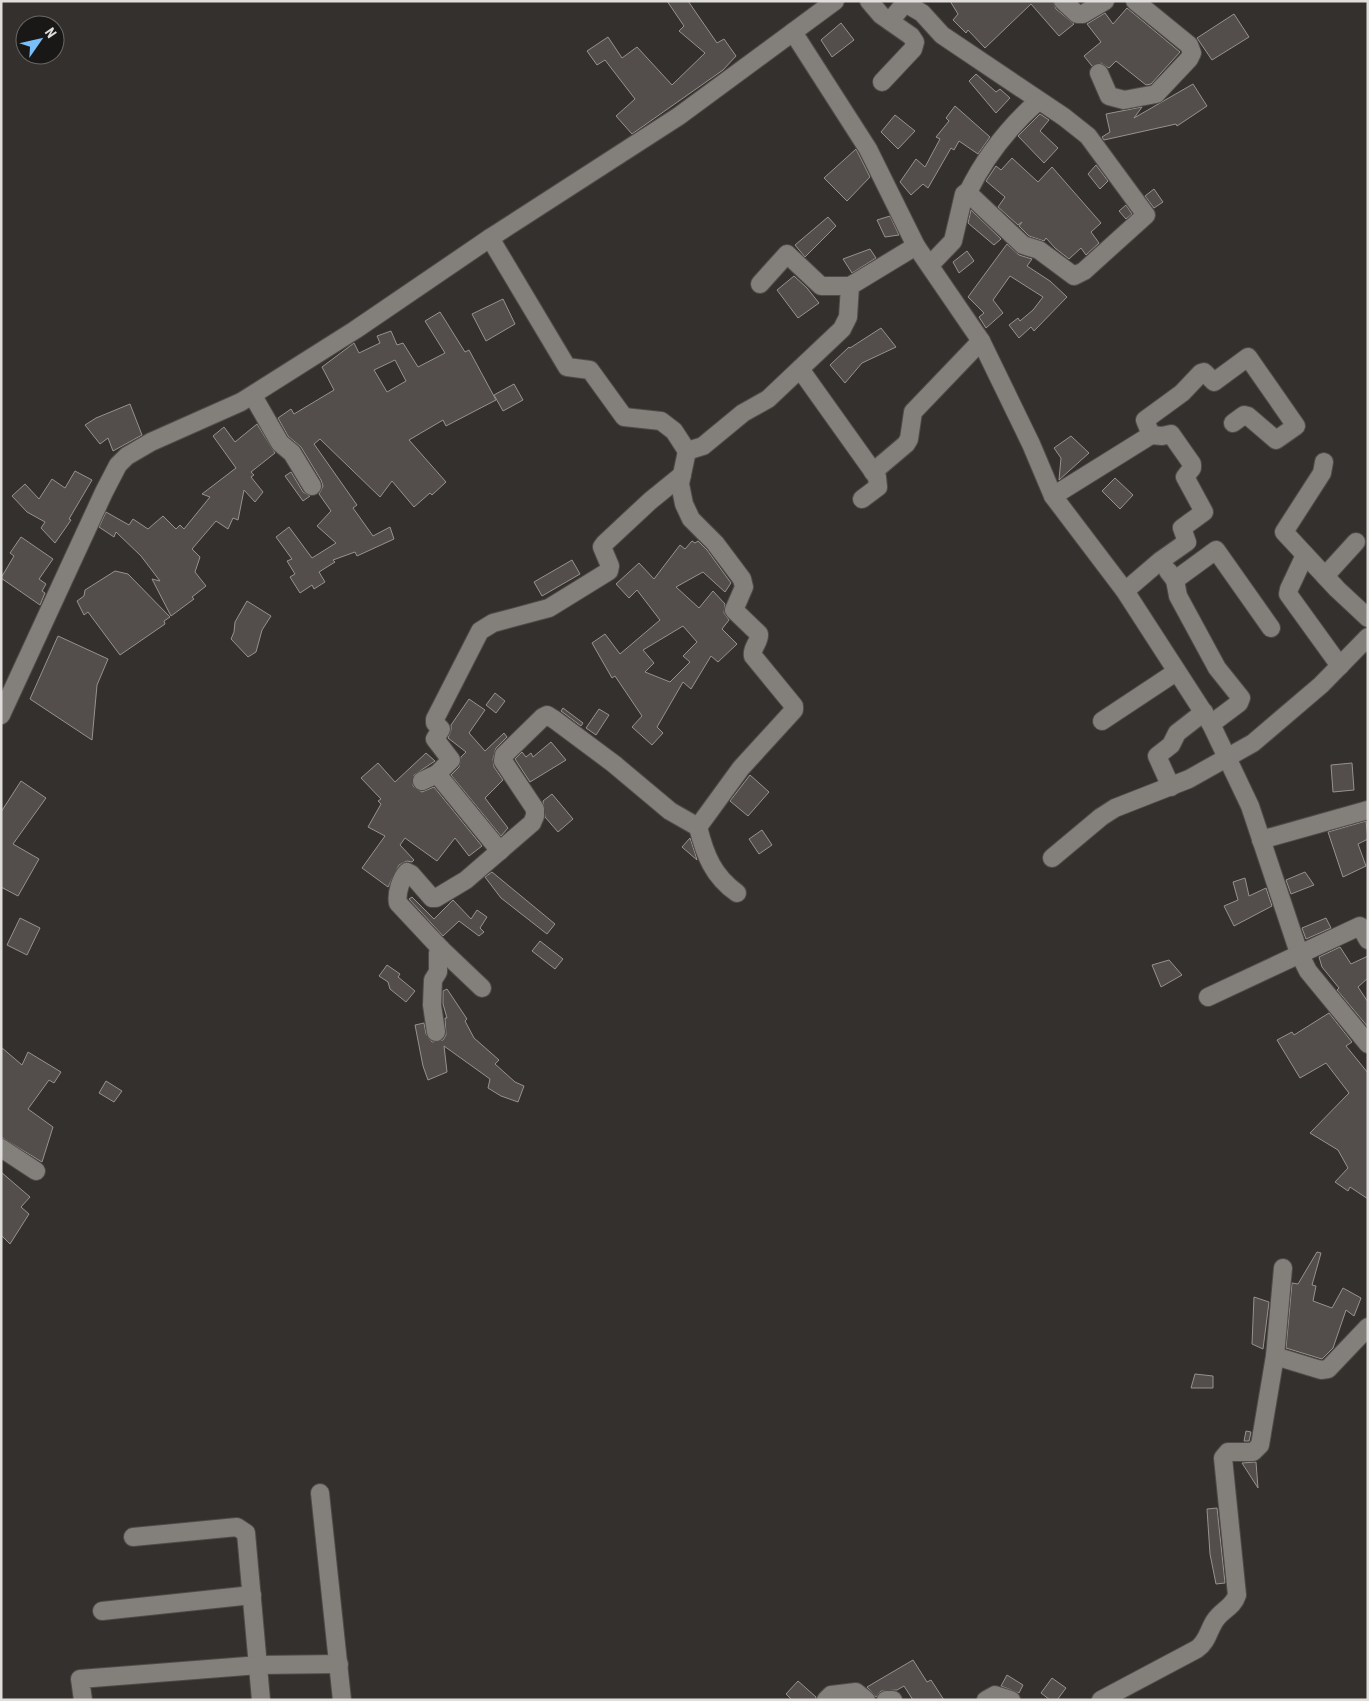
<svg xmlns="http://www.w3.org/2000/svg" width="1369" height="1701" font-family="'Roboto Condensed',sans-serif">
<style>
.building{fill:#534e4b;stroke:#97928e;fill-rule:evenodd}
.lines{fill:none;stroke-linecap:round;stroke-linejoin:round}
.minor-casing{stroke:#4f4b49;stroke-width:20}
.minor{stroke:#837f7b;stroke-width:18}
</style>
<rect width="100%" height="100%" fill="#34302d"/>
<g class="building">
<path d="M667,1H688L717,43L724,39L736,56L723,70L632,134L616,116L635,99L605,60L597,65L587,51L608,37L622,58L637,47L672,85L705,53L679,31L684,26Z"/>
<path d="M950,1H1053L1056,9L1074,24L1059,36L1031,4L985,48L968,30L966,33L953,20L958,14Z"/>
<path d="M1127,8L1180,52L1151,84L1146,85L1116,61L1109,68L1101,63L1092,66L1084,56L1101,42L1087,24L1105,13L1113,24Z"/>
<path d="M1234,14L1249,37L1212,60L1197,38Z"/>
<path d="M841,23L854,40L832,57L821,40Z"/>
<path d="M976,74L996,92L1000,89L1010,98L996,113L969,81Z"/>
<path d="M1193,84L1207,106L1177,126L1176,124L1104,140L1102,137L1110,132L1106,114L1142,107L1134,118Z"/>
<path d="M955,106L990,137L978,154L959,141L954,150L951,148L928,188L923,184L911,195L900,182L916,159L925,167L940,139L936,137L949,121L946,118Z"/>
<path d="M1040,114L1049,120L1040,131L1058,148L1044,163L1018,136Z"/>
<path d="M895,115L915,131L898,149L881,132Z"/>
<path d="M856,149L870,177L847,201L824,178Z"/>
<path d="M1012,158L1038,182L1052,167L1101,223L1091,232L1099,243L1086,255L1081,248L1069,259L1055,248L1046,238L1044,241L1029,236L1019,226L1022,222L1018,225L998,207L1005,197L986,181L996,166L1001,170Z"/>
<path d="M1096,165L1108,181L1100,189L1088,174Z"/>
<path d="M1154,189L1163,202L1154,208L1145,196Z"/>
<path d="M1126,205L1132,214L1126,219L1119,211Z"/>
<path d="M971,210L1001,239L994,245L968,223Z"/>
<path d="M890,216L899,235L885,237L877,220Z"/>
<path d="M828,217L836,226L805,257L795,245Z"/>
<path d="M1007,244L1019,255L1032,259L1027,266L1050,281L1067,297L1034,331L1031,327L1019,338L1009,325L1018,318L1020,321L1033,310L1043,297L1010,276L993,300L1003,313L986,328L979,317L984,313L968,297Z"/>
<path d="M870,249L876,258L852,273L843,259Z"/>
<path d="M967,251L974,261L959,273L953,262Z"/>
<path d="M794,276L807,288L819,303L798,318L777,290Z"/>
<path d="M503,299L515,324L486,341L472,314Z"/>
<path d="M440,312L465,352L469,350L496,400L446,426L443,420L409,440L446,482L432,495L430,493L414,507L392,481L380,497L320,439L314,444L357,505L353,508L373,536L390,527L394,539L357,556L355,552L333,560L335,562L319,572L325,582L314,589L312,585L300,593L290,577L295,574L287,561L292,559L276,537L289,527L312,558L336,543L317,526L331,511L319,494L323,486L321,480L301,447L288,436L278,418L291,409L294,414L334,390L322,367L354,343L359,353L380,343L377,336L391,331L397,345L403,343L418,367L445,353L425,321ZM395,360L406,381L387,392L374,370Z"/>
<path d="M881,328L896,347L862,363L845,383L830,365L849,347L850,348Z"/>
<path d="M514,384L523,400L503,411L494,395Z"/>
<path d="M130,404L142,435L113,451L108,438L100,444L85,425L96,418Z"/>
<path d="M257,424L275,453L251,472L254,475L251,477L263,492L255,502L244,490L238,520L233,518L228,529L216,521L192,549L200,557L195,572L206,586L192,597L194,599L171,616L152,579L160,581L141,556L116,532L114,537L99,527L106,512L129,525L133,519L148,529L163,516L176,529L180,525L184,529L210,497L202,494L236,468L213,436L224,427L235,442Z"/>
<path d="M1071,436L1089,453L1059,480L1061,458L1054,448Z"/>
<path d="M75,471L92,480L69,519L71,520L55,543L41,528L45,522L27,512L12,496L25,484L39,499L52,479L65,488Z"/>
<path d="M291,472L303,492L310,496L303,501L285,476Z"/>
<path d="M1115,478L1133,495L1120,509L1102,491Z"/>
<path d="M21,537L53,559L39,579L46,584L42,591L45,593L40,605L1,578L14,556L10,553Z"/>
<path d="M692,541L695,543L698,541L707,550L731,583L725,592L703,572L676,587L699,608L713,591L725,604L724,613L729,620L722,629L737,644L718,662L711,656L691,689L683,682L657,727L663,733L652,745L632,727L642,716L615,676L612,678L592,643L605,634L620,654L660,620L637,590L629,598L616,584L639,563L654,579L680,545L685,549ZM683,626L697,642L683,656L690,662L670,682L645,672L654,663L643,650Z"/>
<path d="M572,560L580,574L542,596L534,582Z"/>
<path d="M115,571L128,574L170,617L164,621L165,624L120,655L88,612L84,615L77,601L84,596L85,590Z"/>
<path d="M247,601L271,616L262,630L256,652L248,657L231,639L234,632L235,622Z"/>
<path d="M58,636L108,659L97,685L92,740L30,699Z"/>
<path d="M495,693L505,701L496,713L486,705Z"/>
<path d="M469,699L485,710L469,733L485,751L504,733L507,737L496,748L493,759L494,767L503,780L485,798L508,828L501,836L451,775L459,767L461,757L466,752L448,738L451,730V725Z"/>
<path d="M563,708L583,723L581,726L561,711Z"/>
<path d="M599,709L609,715L596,735L586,728Z"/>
<path d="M551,742L566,760L530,782L515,759L522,752L526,757L531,753L533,757Z"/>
<path d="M426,753L435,761L414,775L413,786L422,792L434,787L482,846L469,856L455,838L437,861L405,838L400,845L414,860L412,862L407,861L399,865L388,887L362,868L385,836L368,827L381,804L378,801L381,799L361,778L378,763L395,782Z"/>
<path d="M1352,763L1354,790L1333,792L1331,765Z"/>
<path d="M750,775L769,792L748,816L730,801Z"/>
<path d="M21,781L46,798L13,844L39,859L18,896L1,887V812Z"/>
<path d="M552,794L573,819L558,832L545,817L543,801Z"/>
<path d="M1366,821L1368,839L1358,844L1366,866L1343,877L1328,832Z"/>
<path d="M762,830L772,845L759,854L749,839Z"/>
<path d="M690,838L694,850L697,860L682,847Z"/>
<path d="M492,872L555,924L547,934L501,898L485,877Z"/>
<path d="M1305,872L1314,885L1291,894L1286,880Z"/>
<path d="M1245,878L1249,896L1266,888L1272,906L1234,926L1224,906L1238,900L1233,882Z"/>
<path d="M412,897L434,919L453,900L471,919L477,910L487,917L480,928L484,932L479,936L459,921L443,936L409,899Z"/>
<path d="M20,918L40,928L27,955L7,945Z"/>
<path d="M1326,918L1331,928L1306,939L1302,928Z"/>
<path d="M540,941L563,959L555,969L532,951Z"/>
<path d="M1340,947L1351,964L1368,956V978L1358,987L1368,1002V1027L1337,990L1339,988L1322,967L1319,957Z"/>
<path d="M1169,960L1182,975L1161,987L1152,965Z"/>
<path d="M387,965L400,974L398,977L415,991L406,1002L390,989L388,982L379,976Z"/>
<path d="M447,989L467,1019L465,1021L474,1038L499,1060L495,1064L515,1082L524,1086L518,1102L501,1096L488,1088L490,1079L444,1046L447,1072L428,1080L423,1066L415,1025L424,1023L426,1034L432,1042L443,1040L446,1035L445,1018H447L443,1004V991Z"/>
<path d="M1329,1013L1352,1042L1346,1046L1368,1073V1199L1350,1187L1348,1191L1335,1182L1348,1168L1338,1150L1310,1133L1349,1093L1326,1063L1300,1078L1277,1040L1292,1032L1294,1035Z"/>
<path d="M1,1047L22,1065L28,1052L61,1072L54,1083L49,1080L28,1109L53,1127L42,1162L1,1137Z"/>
<path d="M106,1081L122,1091L114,1102L99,1093Z"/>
<path d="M1,1172L30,1197L21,1207L29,1214L10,1244L1,1235Z"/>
<path d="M1317,1252L1321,1253L1312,1285L1316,1286L1313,1301L1332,1308L1343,1288L1361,1298L1354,1316L1346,1310L1333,1348L1322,1359L1286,1348L1292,1283L1298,1284Z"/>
<path d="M1254,1297L1269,1302L1263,1349L1252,1344Z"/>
<path d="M1195,1374L1213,1376V1388H1191Z"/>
<path d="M1246,1431L1251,1432L1249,1441H1244Z"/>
<path d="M1256,1462L1258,1488L1242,1463Z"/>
<path d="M1217,1508L1225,1583L1216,1584L1210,1554L1207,1509Z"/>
<path d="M913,1660L927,1682L931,1680L944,1700H913L904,1686L897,1690L881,1691L876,1697L867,1687Z"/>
<path d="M1007,1675L1023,1685L1019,1693L1001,1686Z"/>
<path d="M1052,1678L1066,1688L1057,1700H1050L1041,1693Z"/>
<path d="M798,1681L816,1697V1700H792L786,1694Z"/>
</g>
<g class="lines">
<defs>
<g id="minor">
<path d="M869,1L881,15L911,36L915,42L913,49L882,82"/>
<path d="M1063,1L1077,14H1083L1105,1"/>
<path d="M890,21L905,3L922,13L942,35L1064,117L1088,136L1146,215L1084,271L1074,276L1039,250L1023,245L967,192L964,194L953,241L930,265"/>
<path d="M793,32L868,149L916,246L981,341L1031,444L1053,496L1125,591L1211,724L1250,806L1299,953L1308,971L1368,1044"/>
<path d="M1099,73L1109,96L1124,100L1156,94L1189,59L1192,53L1189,45L1135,1"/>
<path d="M968,192C985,157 1009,127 1038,101"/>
<path d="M490,238L567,367L590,370L624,417L661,421L674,431L687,451L703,446L743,413L768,399L842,329L848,317L850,286L916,246"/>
<path d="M760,284L787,254L821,286H850"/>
<path d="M800,369L877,477L878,487L862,499"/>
<path d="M253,396L280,443L292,453L312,486"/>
<path d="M1324,462L1322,473L1284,532L1337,589L1368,618"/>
<path d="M873,472L906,444L909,439L913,412L981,341"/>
<path d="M1053,496L1151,435L1145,420L1182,393L1201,373L1204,372L1214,382L1248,357L1296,426L1276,440L1248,416L1244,415L1233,423"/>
<path d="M1305,555L1289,589L1288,594L1340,666"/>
<path d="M1168,571L1175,580L1216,550L1271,628"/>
<path d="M1325,576L1356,542"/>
<path d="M1175,580L1178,596L1217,668L1241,698L1239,703L1211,724"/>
<path d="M1125,591L1160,561L1187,542L1182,528L1204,512L1185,477L1192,468V464L1171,434L1162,436L1151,435"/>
<path d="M1,715L104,492L118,465L127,456L151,442L241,402L355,330L490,238L679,116L835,1"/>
<path d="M1102,721L1176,672"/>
<path d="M437,774L451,760L435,739L441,729L435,723V719L480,631L493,623L549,608L609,571L610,566L602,547L605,543L650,501L682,475"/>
<path d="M422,781L437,774L500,851"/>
<path d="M1171,787L1157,756L1171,745L1177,733L1204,712"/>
<path d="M698,827C705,855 713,876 737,893"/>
<path d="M1261,840L1368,810"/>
<path d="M1052,858L1101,817L1115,808L1189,779L1253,743L1321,685L1368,637"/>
<path d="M441,949L482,988"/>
<path d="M1208,997L1360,926L1368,940"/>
<path d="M436,1032L432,1005L433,980L438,972V953L441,949L398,903C396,894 401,878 407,872L411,874L432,898H436L466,880L532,823L535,816V809L503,761L504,755L543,717L547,715L555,720L614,764L670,811L698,827L741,768L794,710V706L753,656C751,648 760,642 759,634L734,610L744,587L742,579L715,543L691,519L684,504L680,484L687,451"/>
<path d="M1,1148L36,1171"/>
<path d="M1275,1356L1321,1370L1328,1369L1368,1327"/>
<path d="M320,1493L342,1700"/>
<path d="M133,1537L237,1527L246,1533L261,1700"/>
<path d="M102,1611L252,1595"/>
<path d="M83,1700L80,1679L258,1665L339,1664"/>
<path d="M826,1700L831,1695L856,1692L866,1700"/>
<path d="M886,1700H893"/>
<path d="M986,1700L995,1695L1011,1700"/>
<path d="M1101,1700L1197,1649C1207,1642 1208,1632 1214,1622C1221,1610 1233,1608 1237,1595L1223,1458L1228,1452H1253L1260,1445L1275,1356L1283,1268"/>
</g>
</defs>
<use href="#minor" class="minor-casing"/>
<use href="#minor" class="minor"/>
</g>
<rect width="1369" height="1701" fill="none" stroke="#e0dedc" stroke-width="5"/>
<g transform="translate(40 40) rotate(56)"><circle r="24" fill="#1a1817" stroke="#696766"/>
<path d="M0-4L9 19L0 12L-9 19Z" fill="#7abff8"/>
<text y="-8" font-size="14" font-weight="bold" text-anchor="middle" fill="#e0dedc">N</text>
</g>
</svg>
